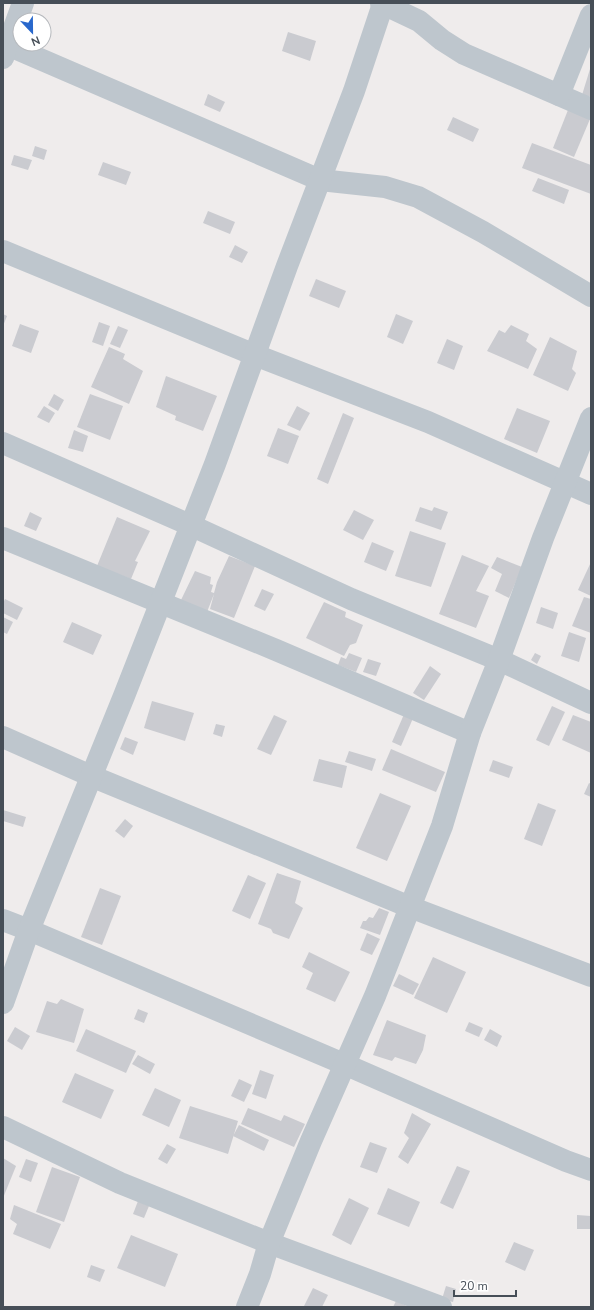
<svg xmlns="http://www.w3.org/2000/svg" width="594" height="1310" font-family="'Nunito Sans',sans-serif">
<style>
.building{fill:#cacbd0}
.lines{fill:none;stroke-linecap:round;stroke-linejoin:round}
.street{stroke:#bec6cd;stroke-width:22}
</style>
<rect width="100%" height="100%" fill="#efecec"/>
<g class="building">
<path d="M288,32L316,41L310,61L282,51Z"/>
<path d="M590,69H591V97L582,95Z"/>
<path d="M208,94L225,102L220,112L204,105Z"/>
<path d="M568,110L590,119L574,157L553,148Z"/>
<path d="M453,117L479,129L473,142L447,130Z"/>
<path d="M532,143L591,165V194L522,168Z"/>
<path d="M35,146L47,150L44,160L32,156Z"/>
<path d="M14,155L32,160L28,170L11,165Z"/>
<path d="M103,162L131,172L126,185L98,175Z"/>
<path d="M538,178L569,190L564,204L532,191Z"/>
<path d="M208,211L235,222L230,234L203,223Z"/>
<path d="M235,245L248,252L242,263L229,257Z"/>
<path d="M316,279L346,291L339,308L309,296Z"/>
<path d="M3,314L7,316L3,326Z"/>
<path d="M396,314L413,321L403,344L387,337Z"/>
<path d="M99,322L110,326L103,346L92,342Z"/>
<path d="M20,324L39,331L31,353L12,346Z"/>
<path d="M511,325L529,334L526,341L537,349L528,369L487,351L499,330L505,333Z"/>
<path d="M118,326L128,330L120,348L110,344Z"/>
<path d="M550,337L577,351L572,369L576,373L568,391L533,375Z"/>
<path d="M447,339L463,346L454,370L437,363Z"/>
<path d="M109,347L125,354L123,359L143,371L129,404L91,387Z"/>
<path d="M166,376L217,396L203,431L175,420L176,416L156,407Z"/>
<path d="M54,394L64,400L58,411L48,405Z"/>
<path d="M90,394L123,406L110,440L77,427Z"/>
<path d="M44,406L55,413L49,423L37,417Z"/>
<path d="M297,406L310,413L300,431L287,425Z"/>
<path d="M517,408L550,421L537,453L504,439Z"/>
<path d="M343,413L354,418L328,484L317,479Z"/>
<path d="M278,428L299,436L288,464L267,456Z"/>
<path d="M74,430L88,436L83,452L68,448Z"/>
<path d="M420,507L432,511L434,507L448,512L441,530L415,521Z"/>
<path d="M354,510L374,520L363,540L343,530Z"/>
<path d="M30,512L42,518L36,531L24,526Z"/>
<path d="M117,517L150,531L135,561L138,562L131,579L97,566Z"/>
<path d="M410,531L446,543L431,587L395,576Z"/>
<path d="M372,542L394,551L386,571L364,562Z"/>
<path d="M462,555L489,566L476,591L489,596L476,628L439,614Z"/>
<path d="M229,556L255,566L234,618L210,609L214,594L207,612L181,600L195,571L211,577L210,584L213,585L211,592L214,593L217,582Z"/>
<path d="M497,557L522,567L509,598L495,591L502,574L491,568Z"/>
<path d="M591,562V596L578,590Z"/>
<path d="M262,589L274,594L265,611L254,606Z"/>
<path d="M584,597L591,599V633L572,626Z"/>
<path d="M5,599L23,608L17,620L3,613V603Z"/>
<path d="M324,602L346,612L345,617L363,625L356,643L350,645L344,656L306,638Z"/>
<path d="M541,607L558,613L553,629L536,623Z"/>
<path d="M3,617L13,622L7,634L3,632Z"/>
<path d="M72,622L102,635L93,655L63,642Z"/>
<path d="M569,632L586,638L579,662L561,656Z"/>
<path d="M349,653L362,658L356,672L338,665L341,657L346,659Z"/>
<path d="M535,653L541,656L537,664L531,660Z"/>
<path d="M368,659L381,663L376,676L363,672Z"/>
<path d="M430,666L441,674L424,700L413,693Z"/>
<path d="M152,701L194,713L185,741L144,728Z"/>
<path d="M552,706L565,712L549,746L536,740Z"/>
<path d="M405,712L414,716L401,746L392,742Z"/>
<path d="M274,715L287,721L271,755L257,749Z"/>
<path d="M573,715L591,722V753L562,740Z"/>
<path d="M216,724L225,726L222,737L213,734Z"/>
<path d="M125,737L138,742L133,755L120,749Z"/>
<path d="M391,749L445,772L436,792L382,770Z"/>
<path d="M349,751L376,759L372,771L345,762Z"/>
<path d="M319,759L347,766L342,788L313,781Z"/>
<path d="M493,760L513,767L509,778L489,771Z"/>
<path d="M589,783L591,784V797L584,794Z"/>
<path d="M380,793L411,806L387,861L356,848Z"/>
<path d="M538,803L556,810L542,846L524,839Z"/>
<path d="M3,810L26,817L23,827L3,821Z"/>
<path d="M125,819L133,826L124,838L115,831Z"/>
<path d="M277,873L301,881L295,903L303,908L289,939L273,933L271,929L258,924Z"/>
<path d="M248,875L266,883L250,919L232,911Z"/>
<path d="M100,888L121,896L102,945L81,937Z"/>
<path d="M379,908L389,912L380,935L360,928L363,921H366L369,917L373,918Z"/>
<path d="M367,933L380,939L372,955L360,950Z"/>
<path d="M309,952L350,972L335,1002L306,989L313,973L302,967Z"/>
<path d="M433,957L466,972L447,1013L414,998Z"/>
<path d="M399,974L419,984L413,995L393,986Z"/>
<path d="M61,999L84,1009L74,1043L36,1032L47,1001L57,1004Z"/>
<path d="M138,1009L148,1013L144,1023L134,1019Z"/>
<path d="M387,1020L426,1035L423,1050L416,1064L395,1057L392,1061L373,1055Z"/>
<path d="M469,1022L483,1028L479,1037L465,1031Z"/>
<path d="M15,1027L30,1036L22,1050L7,1041Z"/>
<path d="M86,1029L136,1051L126,1073L76,1051Z"/>
<path d="M490,1029L502,1036L497,1047L484,1040Z"/>
<path d="M138,1055L155,1064L150,1074L132,1064Z"/>
<path d="M260,1070L274,1075L266,1099L252,1094Z"/>
<path d="M75,1073L114,1090L101,1119L62,1102Z"/>
<path d="M239,1079L252,1085L244,1102L231,1096Z"/>
<path d="M155,1088L181,1100L169,1127L142,1115Z"/>
<path d="M190,1106L238,1121L228,1154L179,1138Z"/>
<path d="M248,1108L281,1121L284,1115L305,1124L294,1147L241,1124Z"/>
<path d="M412,1113L431,1124L408,1164L398,1157L409,1138L404,1133Z"/>
<path d="M239,1125L269,1140L264,1151L233,1136Z"/>
<path d="M370,1142L387,1148L377,1173L360,1167Z"/>
<path d="M167,1144L176,1149L167,1164L158,1159Z"/>
<path d="M3,1158L16,1166L3,1198Z"/>
<path d="M26,1159L38,1163L31,1182L19,1177Z"/>
<path d="M457,1166L470,1171L453,1209L440,1203Z"/>
<path d="M52,1167L80,1177L64,1222L36,1212Z"/>
<path d="M388,1188L420,1202L409,1227L377,1214Z"/>
<path d="M349,1198L369,1208L351,1245L332,1235Z"/>
<path d="M138,1201L149,1206L144,1218L133,1214Z"/>
<path d="M14,1205L61,1224L50,1249L13,1234L17,1224L10,1219Z"/>
<path d="M577,1215L591,1216V1229H577Z"/>
<path d="M131,1235L178,1254L165,1287L117,1268Z"/>
<path d="M514,1242L534,1250L525,1271L505,1262Z"/>
<path d="M91,1265L105,1270L100,1282L87,1277Z"/>
<path d="M446,1286L456,1289L453,1302L442,1299Z"/>
<path d="M313,1288L328,1295L322,1307L304,1306Z"/>
<path d="M396,1301L409,1307H393Z"/>
</g>
<g class="lines">
<g class="street">
<path d="M381,3L419,21L442,40L464,54L591,109"/>
<path d="M3,43L320,180L385,187L418,197L483,232L591,296"/>
<path d="M3,58L23,3"/>
<path d="M559,95L591,15"/>
<path d="M3,251L255,355L428,422L591,494"/>
<path d="M3,443L190,525L351,599L499,660L591,703"/>
<path d="M3,538L276,650L470,733"/>
<path d="M3,737L91,776L410,907L591,976"/>
<path d="M3,920L29,930L344,1064L566,1161L591,1170"/>
<path d="M3,1003L29,930L124,696L215,464L287,266L354,91L383,4"/>
<path d="M3,1127L120,1183L269,1243L441,1307"/>
<path d="M247,1307L260,1274L269,1243L311,1141L375,996L442,826L470,733L499,660L543,538L591,418"/>
</g>
</g>
<rect width="594" height="1310" fill="none" stroke="#464e57" stroke-width="8"/>
<g transform="translate(32 32) rotate(158)"><circle r="19" fill="#ffffff" stroke="#b5b8bc"/>
<path d="M0-3L7 15L0 10L-7 15Z" fill="#2968cc"/>
<text y="-6" font-size="11" font-weight="bold" text-anchor="middle" fill="#464e57">N</text>
</g>
<path d="M454 1290v6h62v-6" fill="none" stroke="#464e57" stroke-width="2"/>
<text x="460" y="1290" font-size="12" fill="#464e57" stroke="#ffffff" stroke-width="3" paint-order="stroke">20 m</text>
</svg>
